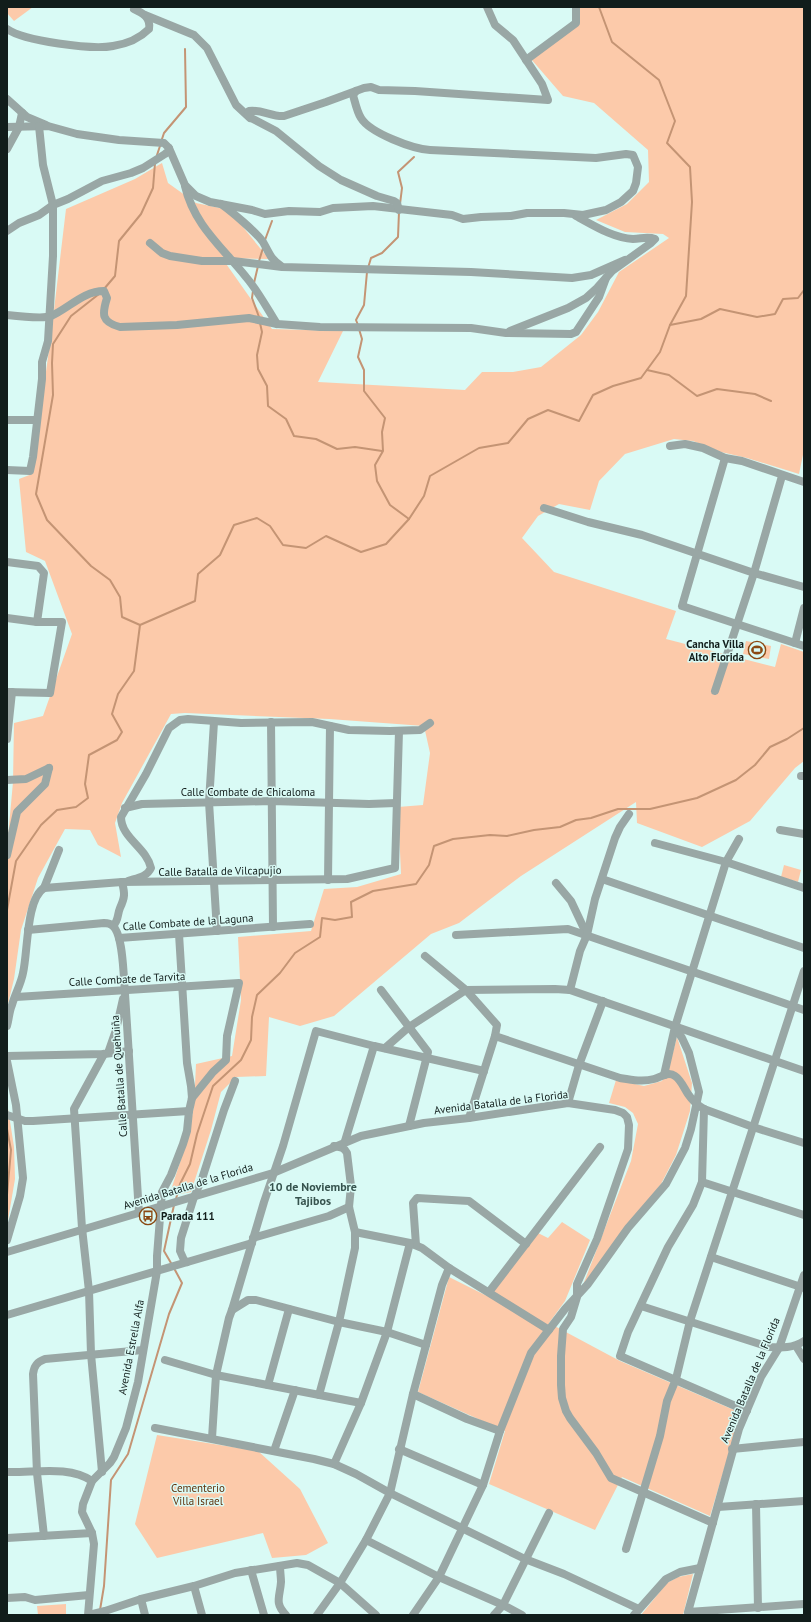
<svg xmlns="http://www.w3.org/2000/svg" width="811" height="1622" font-family="'PT Sans',sans-serif">
<style>
.green{fill:#fccaaa}
.lines{fill:none;stroke-linecap:round;stroke-linejoin:round}
.stream{stroke:#c49474;stroke-width:2}
.minor{stroke:#99a7a5;stroke-width:8}
.labels{text-anchor:middle;stroke-width:3;stroke-linejoin:round;paint-order:stroke}
.poi-label{font-size:11px;font-weight:bold;fill:#111d1b;stroke:#d9faf5;text-anchor:end}
.street-label{font-size:11px;fill:#111d1b;stroke:#d9faf5}
.park-label{font-size:11px;fill:#60310b;stroke:#d9faf5}
.neighbourhood-label{font-size:12px;font-weight:bold;fill:#36534e;stroke:#d9faf5}
</style>
<rect width="100%" height="100%" fill="#d9faf5"/>
<g class="green">
<path d="M7,7H33L14,21L7,13Z"/>
<path d="M575,7H804V450L799,474L747,458L721,452L693,441L674,439L625,454L599,481L590,510L559,504L538,516L522,538L554,572L676,611L666,639L775,667L781,644L804,652V761L795,768L750,821L702,847L637,823L636,802L521,876L459,923L431,934L334,1016L300,1026L269,1017L266,1076L236,1077L221,1092L211,1130L191,1192L169,1196L187,1141L194,1106L196,1064L232,1056L241,1000L238,937L311,931L324,889L357,887L401,874L398,807L423,805L430,753L424,726L329,719L185,713L171,714L122,803L115,823L121,857L98,845L90,830L65,829L38,878L21,930L14,979L7,1008V848L13,782L14,723L43,716L72,634L45,561L26,552L19,479L32,474L51,335L66,209L135,179L162,163L168,183L196,203L229,210L269,259L222,258L272,329L343,331L318,382L465,390L482,372H513L541,367L581,335L598,312L619,272L669,238L663,234L625,232L596,220L627,204L649,182L648,150L594,103L563,96L531,59L574,24Z"/>
<path d="M746,641L771,646L769,659L743,654Z"/>
<path d="M784,865L801,870L798,882L781,877Z"/>
<path d="M677,1037L692,1083L690,1111L676,1155L661,1184L583,1285L631,1161L638,1124L633,1113L625,1107L609,1103L616,1080L644,1086L662,1081L669,1067Z"/>
<path d="M7,1102L14,1147L15,1179L7,1226Z"/>
<path d="M562,1222L590,1240L565,1301L549,1323L620,1361L741,1413L710,1516L622,1477L595,1530L489,1484L505,1431L418,1392L449,1277L487,1296L538,1233L548,1238Z"/>
<path d="M157,1435L258,1451L300,1489L328,1543L306,1555L272,1558L263,1533L157,1558L135,1524Z"/>
<path d="M693,1574L683,1615H641L667,1583L678,1577Z"/>
<path d="M66,1604V1615H38L37,1606Z"/>
</g>
<g class="lines">
<g class="stream">
<path d="M161,142L164,133L186,107L185,49"/>
<path d="M157,155L160,146"/>
<path d="M400,204L402,188L398,172L414,157"/>
<path d="M265,240L272,221"/>
<path d="M259,261L263,248"/>
<path d="M368,268L371,258L382,253L398,237L399,212"/>
<path d="M254,283L258,266"/>
<path d="M104,289L115,276L119,241L141,214L153,188L155,163"/>
<path d="M253,291L252,298L259,317"/>
<path d="M99,294L71,316L53,344L52,363L53,395L36,494L47,520L91,566L110,580L120,597L122,617L140,625"/>
<path d="M260,323L262,332L257,355L258,369L267,386L268,406L286,419L294,436L316,439L337,449L355,447L382,451"/>
<path d="M358,325L356,320L364,305L367,272"/>
<path d="M670,325L701,319L720,309L757,317L775,314L783,299L798,298L804,290"/>
<path d="M359,329L362,339L358,357L364,370V391L385,418L382,432L383,451L375,465L377,481L390,505L409,519"/>
<path d="M647,370L669,375L697,396L717,389L755,394L771,401"/>
<path d="M7,910L16,861L41,825L57,810L76,807L88,798L85,784L89,755L117,740L122,732L112,714L118,694L134,671L140,625L195,601L198,574L220,555L234,525L257,518L270,526L283,545L306,548L326,536L361,552L386,544L409,519L424,496L430,476L479,448L508,443L528,419L548,410L579,421L593,395L613,386L641,378L660,352L670,325L686,296L692,202L690,167L667,143L675,121L659,80L612,42L599,7"/>
<path d="M7,1129L11,1150L7,1195"/>
<path d="M176,1199L180,1184L190,1164L197,1134L213,1086L241,1060L251,1040L252,1017L257,995L280,973L295,953L320,937L322,918L335,920L352,917L351,902L373,891L416,884L429,865L434,846L453,839L490,835L507,836L534,830L560,827L576,820L591,818L618,809H650L697,798L736,780L755,765L770,747L787,739L804,728"/>
<path d="M171,1263L164,1251L174,1205"/>
<path d="M100,1610L104,1586L111,1480L128,1454L169,1314L182,1283L175,1270"/>
</g>
<g class="minor">
<path d="M145,15L194,35L207,48L236,105L250,118"/>
<path d="M7,29C24,41 92,50 113,46C126,44 140,38 149,29C151,18 143,13 134,9L137,7"/>
<path d="M526,60L576,23V7"/>
<path d="M7,99L27,117L46,125"/>
<path d="M7,127L48,126L77,134L119,140L164,143L169,148V151L165,154L143,168L131,173L102,181L68,199L53,205L39,215L19,223L7,231"/>
<path d="M169,148L185,185L196,196L210,202L252,210L265,214L289,211L320,212L333,208L373,206L452,215L463,219L481,217L511,216L527,213H564L583,215L606,210L621,202L633,191L636,183L638,167L633,155L626,154L596,158L430,150C413,149 370,133 361,118C357,112 355,102 353,95L356,91"/>
<path d="M7,149L19,127L22,113"/>
<path d="M185,186C194,225 222,247 246,277C258,291 267,308 277,324"/>
<path d="M221,204C231,211 256,232 263,242C270,254 269,257 281,266"/>
<path d="M399,210L397,203L394,201L377,196L341,180L319,166L276,131L251,118L248,115L249,111C261,109 272,117 284,116L326,102L364,88L371,87L379,90L415,91L548,100L542,84L513,40L495,25L487,7"/>
<path d="M150,243L162,253L170,256L202,261H233L282,267L471,272L572,278L591,275L625,260"/>
<path d="M7,315C16,316 44,319 51,316C68,309 83,291 104,291L107,298C102,314 101,322 120,327L177,325L249,318L277,324L320,327L471,328L506,333L571,334L576,332L599,297L606,278"/>
<path d="M510,331L568,308L586,298L597,288L612,271L651,243L655,239C647,236 641,239 633,239C613,238 593,225 576,216"/>
<path d="M7,420H37"/>
<path d="M670,446L685,444L703,448L725,458L742,461L804,482"/>
<path d="M725,458L682,606L804,646"/>
<path d="M7,470L30,471L33,457L42,379V362L48,341L53,256V205L43,165L39,126"/>
<path d="M544,508L588,522L642,535L754,573L804,587"/>
<path d="M7,562L38,566L44,573L37,622"/>
<path d="M7,618L37,622H62L50,693L7,692"/>
<path d="M795,643L804,608"/>
<path d="M715,691L754,573L782,476"/>
<path d="M214,722L209,802L217,931"/>
<path d="M271,722L273,927"/>
<path d="M7,739L12,692"/>
<path d="M801,776H804"/>
<path d="M7,780L26,779L49,768"/>
<path d="M125,808L142,804L272,801L369,804L396,803"/>
<path d="M780,830L804,834"/>
<path d="M655,843L726,862L804,888"/>
<path d="M7,855L17,812L45,784L49,768"/>
<path d="M602,879L804,948"/>
<path d="M328,880L330,726"/>
<path d="M128,881C137,878 147,877 151,868C147,848 121,838 121,817L146,774L169,728L180,720L188,719L241,723L312,722L349,730L390,731L420,730L430,723"/>
<path d="M556,883L571,901L587,935"/>
<path d="M44,888L122,882L347,879L395,868L399,731"/>
<path d="M113,926C119,920 117,915 120,908C125,897 125,894 122,882"/>
<path d="M28,930L104,923C107,923 110,923 113,926C122,934 123,966 124,978L139,1213"/>
<path d="M456,935L568,929L804,1010"/>
<path d="M119,938L310,924"/>
<path d="M425,956L466,990L497,1025L495,1036L469,1118"/>
<path d="M381,990L428,1052L409,1126"/>
<path d="M570,990L580,951L587,935L595,899L615,838L620,827L629,814"/>
<path d="M16,997L239,983L227,1036L226,1060L213,1072L192,1098"/>
<path d="M7,1026C9,1019 9,1012 12,1005C15,994 21,984 23,973C28,952 26,899 44,888L59,850"/>
<path d="M495,1036L620,1078C632,1080 643,1082 654,1079C661,1077 668,1071 675,1076C681,1080 684,1088 688,1094C692,1100 697,1105 704,1109L753,1127L804,1143"/>
<path d="M385,1048L409,1027L466,990L555,989L570,990L804,1071"/>
<path d="M108,1053L116,1030L123,999"/>
<path d="M7,1056L104,1054L129,1051"/>
<path d="M7,1061L16,1105L23,1178L20,1196L7,1240"/>
<path d="M664,1075L675,1027L726,862L739,839"/>
<path d="M568,1103L579,1065L603,1001"/>
<path d="M704,1109L702,1182L693,1205L668,1247L628,1332L620,1356L747,1411"/>
<path d="M7,1115L25,1121H33L189,1111"/>
<path d="M345,1141L374,1046"/>
<path d="M702,1182L804,1215"/>
<path d="M355,1232L410,1243L422,1248L449,1268L549,1330"/>
<path d="M253,1238L329,1216L349,1207"/>
<path d="M416,1245L413,1203L417,1198L469,1201L526,1244"/>
<path d="M7,1252L273,1173L361,1136L424,1123L469,1118L568,1103L615,1110L623,1113L627,1117L629,1125L628,1149L597,1239L577,1284V1297L571,1317L563,1329L561,1356V1385L562,1398L566,1411L570,1418L596,1453L611,1478L713,1523"/>
<path d="M711,1257L804,1288"/>
<path d="M187,1262L184,1260L180,1251L181,1238L194,1197L202,1179L224,1110L235,1081"/>
<path d="M804,1275L779,1348L761,1377L739,1429L688,1612L804,1604"/>
<path d="M489,1292L600,1147"/>
<path d="M641,1306L769,1347C782,1348 793,1348 804,1341"/>
<path d="M232,1310L248,1300H256L339,1322L387,1332L426,1345"/>
<path d="M7,1315L252,1243"/>
<path d="M796,1346L804,1359"/>
<path d="M165,1360L216,1375L361,1403"/>
<path d="M268,1385L289,1309"/>
<path d="M413,1394L467,1419L500,1431"/>
<path d="M319,1395L339,1322L355,1248V1232L349,1207L351,1186L347,1153C344,1147 340,1147 334,1146"/>
<path d="M155,1428L314,1459L334,1464L356,1474L390,1493L525,1559L564,1574L639,1609"/>
<path d="M212,1438L216,1375L229,1318L232,1310L264,1202L283,1146L316,1031L374,1046L484,1071"/>
<path d="M399,1449L483,1485"/>
<path d="M732,1449L804,1442"/>
<path d="M274,1451L295,1390"/>
<path d="M334,1464L361,1403L387,1332L410,1243"/>
<path d="M7,1472C34,1473 69,1465 92,1481"/>
<path d="M102,1472L91,1354L89,1291L82,1228L74,1109L104,1054"/>
<path d="M756,1504L758,1608"/>
<path d="M718,1507L804,1501"/>
<path d="M44,1536L37,1473L33,1374C34,1366 37,1362 45,1359L143,1350"/>
<path d="M7,1538L92,1533"/>
<path d="M366,1540L439,1577L503,1605L522,1615"/>
<path d="M626,1549L660,1436L667,1401L676,1379L690,1321L804,971"/>
<path d="M280,1566C280,1571 281,1577 281,1582C280,1597 274,1603 286,1615"/>
<path d="M251,1570L264,1615"/>
<path d="M194,1586L202,1615"/>
<path d="M7,1598L25,1597L35,1600L89,1595"/>
<path d="M141,1599L145,1615"/>
<path d="M88,1615L94,1544L92,1533L82,1512L83,1504L92,1481L110,1463L114,1457L126,1428L138,1382L157,1271V1256L162,1192L171,1175L183,1144L187,1131L189,1111L192,1098L191,1086L187,1063L179,934"/>
<path d="M89,1615L105,1611L141,1599L194,1586L235,1573L297,1563L308,1565L340,1583L376,1615"/>
<path d="M317,1615L340,1583L366,1540L390,1493L413,1394L442,1285L449,1268"/>
<path d="M413,1615L439,1577L483,1485L500,1431L531,1353L565,1309L588,1284L628,1228L666,1184L685,1148L691,1129L699,1092L689,1053L682,1038L675,1027"/>
<path d="M494,1615L503,1605L549,1513"/>
<path d="M634,1615L666,1579L680,1572L700,1568"/>
</g>
</g>
<defs>
<symbol id="stadium-ring" viewBox="-11 -11 22 22"><circle r="9.5" fill="#d9faf5" stroke="#8a4913" stroke-width="1.5"/><path d="M0-5a6.5 5 0 1 0 0 10a6.5 5 0 1 0 0-10ZM-3.5-1.8h7v3.6h-7Z" fill="#8a4913"/></symbol>
<symbol id="bus-ring" viewBox="-11 -11 22 22"><circle r="9.5" fill="#d9faf5" stroke="#8a4913" stroke-width="1.5"/><path d="M-5-6H5V4H4V6H2V4H-2V6H-4V4H-5ZM-3.5-4V0h7V-4ZM-3.5 1.2v1.5H-2V1.2ZM2 1.2v1.5H3.5V1.2Z" fill="#8a4913"/></symbol>
</defs>
<g fill-rule="evenodd">
<use href="#stadium-ring" x="747" y="640" width="20" height="20"/>
<use href="#bus-ring" x="138" y="1206" width="20" height="20"/>
</g>
<g class="labels">
<g class="poi-label">
<text x="744" y="648">Cancha Villa<tspan x="744" dy="13">Alto Florida</tspan></text>
<text x="161" y="1220" text-anchor="start">Parada 111</text>
</g>
<g class="street-label">
<text x="248" y="796">Calle Combate de Chicaloma</text>
<text transform="translate(220 871) rotate(-1)" y="4">Calle Batalla de Vilcapujio</text>
<text transform="translate(188 922) rotate(-4)" y="4">Calle Combate de la Laguna</text>
<text transform="translate(127 979) rotate(-3)" y="4">Calle Combate de Tarvita</text>
<text transform="translate(119 1076) rotate(-94)" y="4">Calle Batalla de Quehuiña</text>
<text transform="translate(501 1102) rotate(-7)" y="4">Avenida Batalla de la Florida</text>
<text transform="translate(188 1186) rotate(-17)" y="4">Avenida Batalla de la Florida</text>
<text transform="translate(131 1347) rotate(-79)" y="4">Avenida Estrella Alfa</text>
<text transform="translate(750 1380) rotate(-67)" y="4">Avenida Batalla de la Florida</text>
</g>
<g class="park-label">
<text x="198" y="1492">Cementerio<tspan x="198" dy="13">Villa Israel</tspan></text>
</g>
<g class="neighbourhood-label">
<text x="313" y="1191">10 de Noviembre<tspan x="313" dy="14">Tajibos</tspan></text>
</g>
</g>
<rect width="811" height="1622" fill="none" stroke="#111d1b" stroke-width="16"/>
</svg>
